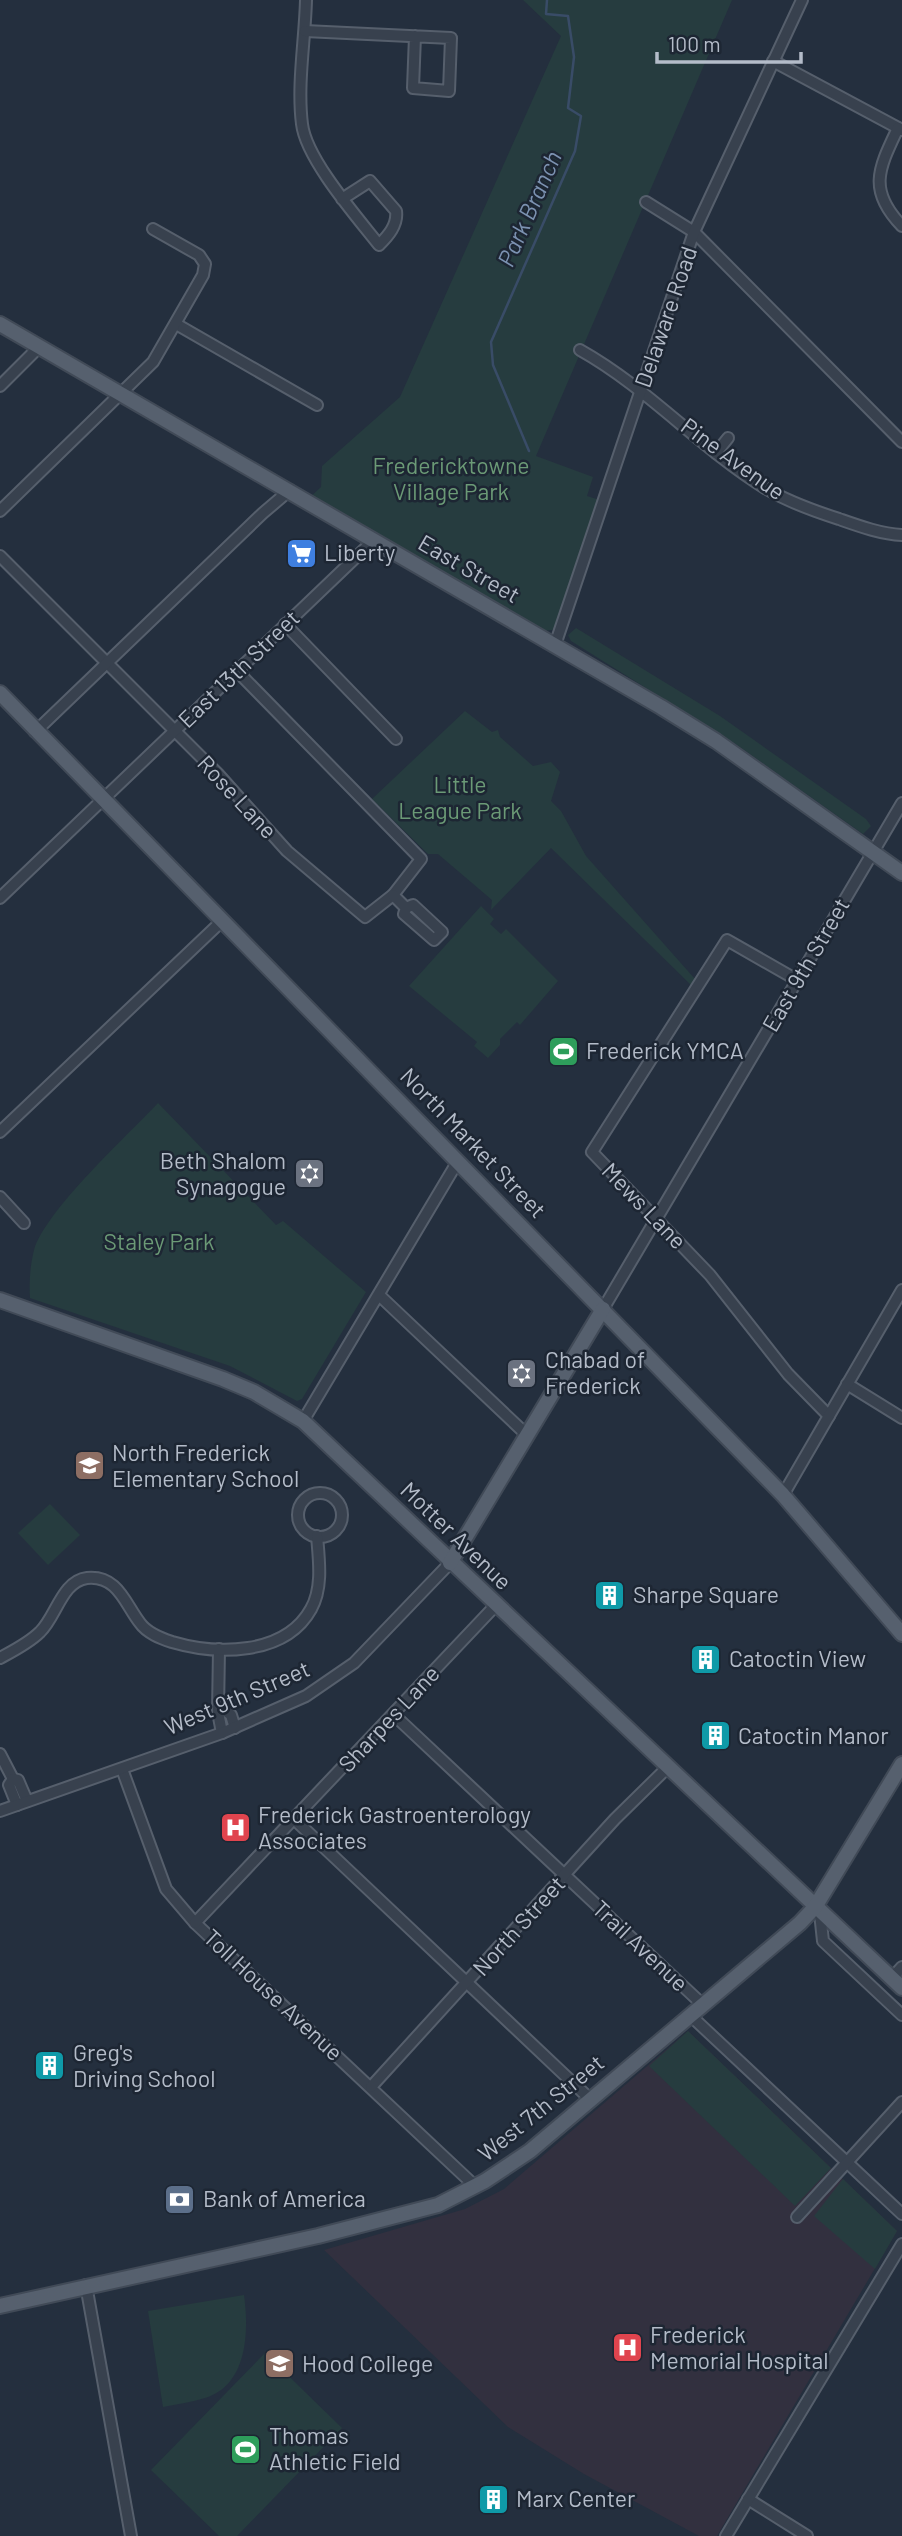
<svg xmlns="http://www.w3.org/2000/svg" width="902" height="2536" font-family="Barlow,sans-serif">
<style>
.medical{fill:#32303f}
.green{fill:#263c3f}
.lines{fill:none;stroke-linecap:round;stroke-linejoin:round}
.stream{stroke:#394c67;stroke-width:2.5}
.minor-casing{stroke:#565f6c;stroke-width:14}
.major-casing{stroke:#414a57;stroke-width:18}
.minor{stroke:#38414e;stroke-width:10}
.major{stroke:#56606e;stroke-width:14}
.labels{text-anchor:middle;stroke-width:5;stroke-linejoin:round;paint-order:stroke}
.street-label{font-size:23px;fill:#b4bcc9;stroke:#1d2633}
.park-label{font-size:23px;fill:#6b9a76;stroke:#1d2633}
.poi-label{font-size:23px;fill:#b4bcc9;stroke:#1d2633;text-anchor:start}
.water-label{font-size:24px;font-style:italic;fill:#7c92b1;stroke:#1d2633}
</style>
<rect width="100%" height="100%" fill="#242f3e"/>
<path class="medical" d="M688,2031L897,2231L717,2536H699L584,2474L508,2427L324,2250L465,2209L504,2189Z"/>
<g class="green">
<path d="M523,0H732L536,456L593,477L587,496L606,502L563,623L552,630L541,631L306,501L321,487L322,466L400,397L561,36Z"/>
<path d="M576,628L720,716L866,819L871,826L863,834L737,745L571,641L568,635Z"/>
<path d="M465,711L492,732L498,730L500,737L533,766L551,762L560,772L551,801L561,811L586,856L695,979L692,986L551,848L491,910L492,900L438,854H428L372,799Z"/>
<path d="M481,906L494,919L490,924L501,934L506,929L558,981L520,1025L517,1022L500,1039V1045L488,1058L474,1046L477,1042L409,986Z"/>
<path d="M158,1103L276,1225L283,1221L366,1292L302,1399L297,1401L230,1366L30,1298C29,1282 30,1266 34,1250C46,1210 127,1136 158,1103Z"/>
<path d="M50,1504L80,1535L48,1565L18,1533Z"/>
<path d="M688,2031L831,2168L795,2206L649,2066Z"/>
<path d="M843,2179L897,2231L875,2269L814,2216Z"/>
<path d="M244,2295C249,2331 248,2385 205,2398C192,2402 177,2404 163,2407L148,2311Z"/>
<path d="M265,2353L342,2428L237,2536H219L151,2470Z"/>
</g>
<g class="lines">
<path class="stream" d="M529,451L493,365L491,342L575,151L581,116L568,108L574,57L568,16L546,14L547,0"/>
<defs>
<g id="minor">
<path d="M306,0C305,40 297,84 302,124C306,159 357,217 379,245C388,236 398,225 396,211L370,181L342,199"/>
<path d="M305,31L451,38L449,91L413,88L415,36"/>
<path d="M773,61L902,130"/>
<path d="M898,128C879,168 867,190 902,226"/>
<path d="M646,202L694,232L902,442"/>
<path d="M176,324L317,405"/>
<path d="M580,350C648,388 699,447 765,488C788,502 814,511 839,519C859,526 881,534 902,535"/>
<path d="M0,386L40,346"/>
<path d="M716,453L728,438"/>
<path d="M0,511L153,362L203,275L205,264L199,255L153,229"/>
<path d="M0,556L218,774L287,851L365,917L393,895L421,859L237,671"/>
<path d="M285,624L396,739"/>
<path d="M555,645L694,232L802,0"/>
<path d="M35,732L263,513L290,490"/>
<path d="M393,895L406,908L404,914L434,940L442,932L413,905L406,908"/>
<path d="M0,898L374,540"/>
<path d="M797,980L727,940L592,1152L710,1275L788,1374L829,1416"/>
<path d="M0,1132L223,920"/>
<path d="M0,1197L24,1223"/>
<path d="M380,1296L527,1435"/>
<path d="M603,1309L902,803"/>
<path d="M847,1384L902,1418"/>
<path d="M303,1421L458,1161"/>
<circle cx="320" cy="1515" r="22"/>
<path d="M783,1495L902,1290"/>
<path d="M219,1649L218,1712L222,1733"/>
<path d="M0,1658C13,1651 29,1643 40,1632C56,1617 62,1581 87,1578C118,1575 125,1604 140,1623C147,1633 160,1638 172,1642C216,1655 285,1656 311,1609C323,1588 319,1560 317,1536"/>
<path d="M219,1706L231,1715L235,1728"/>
<path d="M394,1715L702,2004"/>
<path d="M0,1754L13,1779"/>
<path d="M122,1769L166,1889L195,1923L476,2187"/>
<path d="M17,1805L9,1785L13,1779L18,1780L27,1801"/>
<path d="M0,1811L222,1733L306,1696L354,1663L450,1563"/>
<path d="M294,1819L590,2099"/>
<path d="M820,1913L823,1941L902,2015"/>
<path d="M195,1923L495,1606"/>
<path d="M891,1979L902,1967"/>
<path d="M690,2015L902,2214"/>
<path d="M371,2087L615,1819L668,1767"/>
<path d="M797,2217L902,2102"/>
<path d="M86,2285L131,2536"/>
<path d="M748,2499L807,2536"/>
<path d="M726,2536L902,2244"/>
</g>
<g id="major">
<path d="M0,324L661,707L716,741L902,873"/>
<path d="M0,693L783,1495L902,1634"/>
<path d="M0,1300L223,1379L254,1392L303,1421L902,1988"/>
<path d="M450,1563L603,1309"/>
<path d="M0,2306L318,2236L438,2205L485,2181L530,2151L800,1923L815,1907L902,1764"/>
</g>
</defs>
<use href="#minor" class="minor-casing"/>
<use href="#major" class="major-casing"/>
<use href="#minor" class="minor"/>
<use href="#major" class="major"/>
</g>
<defs>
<symbol id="supermarket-square" viewBox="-11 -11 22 22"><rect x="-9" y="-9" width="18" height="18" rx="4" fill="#3f7fe0" stroke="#1d2633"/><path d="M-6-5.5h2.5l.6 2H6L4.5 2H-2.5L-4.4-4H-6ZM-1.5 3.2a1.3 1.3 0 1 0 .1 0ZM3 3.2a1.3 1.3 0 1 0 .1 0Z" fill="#fff"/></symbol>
<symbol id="stadium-square" viewBox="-11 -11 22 22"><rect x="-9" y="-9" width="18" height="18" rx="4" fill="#2e9e5b" stroke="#1d2633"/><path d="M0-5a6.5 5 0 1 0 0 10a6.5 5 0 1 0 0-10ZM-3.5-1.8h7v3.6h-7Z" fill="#fff"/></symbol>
<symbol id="synagogue-square" viewBox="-11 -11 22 22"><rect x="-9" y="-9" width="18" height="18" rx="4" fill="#6b7280" stroke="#1d2633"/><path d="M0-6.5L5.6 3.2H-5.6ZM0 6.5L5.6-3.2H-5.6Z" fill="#fff"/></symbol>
<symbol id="school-square" viewBox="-11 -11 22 22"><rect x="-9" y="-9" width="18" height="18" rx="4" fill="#8d6e63" stroke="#1d2633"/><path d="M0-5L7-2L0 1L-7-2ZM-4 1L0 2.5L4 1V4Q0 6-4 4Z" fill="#fff"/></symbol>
<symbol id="building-square" viewBox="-11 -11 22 22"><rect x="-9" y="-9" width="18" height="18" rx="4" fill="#0f9aa8" stroke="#1d2633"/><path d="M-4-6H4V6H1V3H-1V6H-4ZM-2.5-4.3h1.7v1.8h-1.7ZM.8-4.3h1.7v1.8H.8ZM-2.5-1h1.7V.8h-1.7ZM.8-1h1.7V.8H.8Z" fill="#fff"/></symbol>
<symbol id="hospital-square" viewBox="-11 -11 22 22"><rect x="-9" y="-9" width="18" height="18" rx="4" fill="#e0444e" stroke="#1d2633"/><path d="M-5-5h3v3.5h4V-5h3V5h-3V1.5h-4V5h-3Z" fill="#fff"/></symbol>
<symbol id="bank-square" viewBox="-11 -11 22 22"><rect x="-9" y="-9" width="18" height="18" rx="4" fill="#5c6f8a" stroke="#1d2633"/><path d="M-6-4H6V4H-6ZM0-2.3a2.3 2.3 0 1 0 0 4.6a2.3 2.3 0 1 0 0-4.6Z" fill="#fff"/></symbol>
<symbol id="university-square" viewBox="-11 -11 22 22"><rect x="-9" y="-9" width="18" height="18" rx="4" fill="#8d6e63" stroke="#1d2633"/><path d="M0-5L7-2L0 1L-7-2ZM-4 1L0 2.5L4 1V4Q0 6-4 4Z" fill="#fff"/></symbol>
</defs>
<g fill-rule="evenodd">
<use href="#supermarket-square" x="284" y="536" width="35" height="35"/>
<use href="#stadium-square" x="546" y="1034" width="35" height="35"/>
<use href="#synagogue-square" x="292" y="1156" width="35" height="35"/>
<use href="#synagogue-square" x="504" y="1356" width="35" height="35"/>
<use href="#school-square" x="72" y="1448" width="35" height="35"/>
<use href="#building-square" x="592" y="1578" width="35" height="35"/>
<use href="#building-square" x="688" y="1642" width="35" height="35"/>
<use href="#building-square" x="698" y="1718" width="35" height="35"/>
<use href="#hospital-square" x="218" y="1810" width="35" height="35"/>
<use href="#building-square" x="32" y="2048" width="35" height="35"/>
<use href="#bank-square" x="162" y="2182" width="35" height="35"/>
<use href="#hospital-square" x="610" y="2330" width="35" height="35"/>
<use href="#university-square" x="262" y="2346" width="35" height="35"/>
<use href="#stadium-square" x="228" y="2432" width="35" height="35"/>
<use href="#building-square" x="476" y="2482" width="35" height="35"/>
</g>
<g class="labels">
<g class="street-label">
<text transform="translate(666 317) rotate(-71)" y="8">Delaware Road</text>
<text transform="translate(733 459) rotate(36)" y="8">Pine Avenue</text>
<text transform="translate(469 569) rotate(30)" y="8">East Street</text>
<text transform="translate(239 669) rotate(-44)" y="8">East 13th Street</text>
<text transform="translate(237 797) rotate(47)" y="8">Rose Lane</text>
<text transform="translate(806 965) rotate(-60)" y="8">East 9th Street</text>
<text transform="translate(473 1143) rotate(46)" y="8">North Market Street</text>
<text transform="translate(644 1206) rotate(46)" y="8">Mews Lane</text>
<text transform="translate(456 1536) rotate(44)" y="8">Motter Avenue</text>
<text transform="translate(237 1698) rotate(-23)" y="8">West 9th Street</text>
<text transform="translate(389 1719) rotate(-47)" y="8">Sharpes Lane</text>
<text transform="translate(519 1926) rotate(-48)" y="8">North Street</text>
<text transform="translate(640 1946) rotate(43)" y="8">Trail Avenue</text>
<text transform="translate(273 1995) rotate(43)" y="8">Toll House Avenue</text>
<text transform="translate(541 2108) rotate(-39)" y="8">West 7th Street</text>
</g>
<g class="park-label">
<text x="451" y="474">Fredericktowne<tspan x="451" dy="26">Village Park</tspan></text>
<text x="460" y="793">Little<tspan x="460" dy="26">League Park</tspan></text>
<text x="159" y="1250">Staley Park</text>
</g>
<g class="poi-label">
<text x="324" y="561">Liberty</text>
<text x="586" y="1059">Frederick YMCA</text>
<text x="286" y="1169" text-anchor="end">Beth Shalom<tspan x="286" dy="26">Synagogue</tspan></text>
<text x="545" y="1368">Chabad of<tspan x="545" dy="26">Frederick</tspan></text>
<text x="112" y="1461">North Frederick<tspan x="112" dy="26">Elementary School</tspan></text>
<text x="633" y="1603">Sharpe Square</text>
<text x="729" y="1667">Catoctin View</text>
<text x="738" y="1744">Catoctin Manor</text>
<text x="258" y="1823">Frederick Gastroenterology<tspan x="258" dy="26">Associates</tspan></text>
<text x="73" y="2061">Greg's<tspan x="73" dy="26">Driving School</tspan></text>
<text x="203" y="2207">Bank of America</text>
<text x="650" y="2343">Frederick<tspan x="650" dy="26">Memorial Hospital</tspan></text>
<text x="302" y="2372">Hood College</text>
<text x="269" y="2444">Thomas<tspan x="269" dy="26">Athletic Field</tspan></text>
<text x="516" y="2507">Marx Center</text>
</g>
<g class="water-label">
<text transform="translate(530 209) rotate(-66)" y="8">Park Branch</text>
</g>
</g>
<path d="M657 52v10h144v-10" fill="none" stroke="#b4bcc9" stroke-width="3.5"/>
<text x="668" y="52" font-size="21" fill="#b4bcc9" stroke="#1d2633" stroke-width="5" paint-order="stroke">100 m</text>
</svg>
